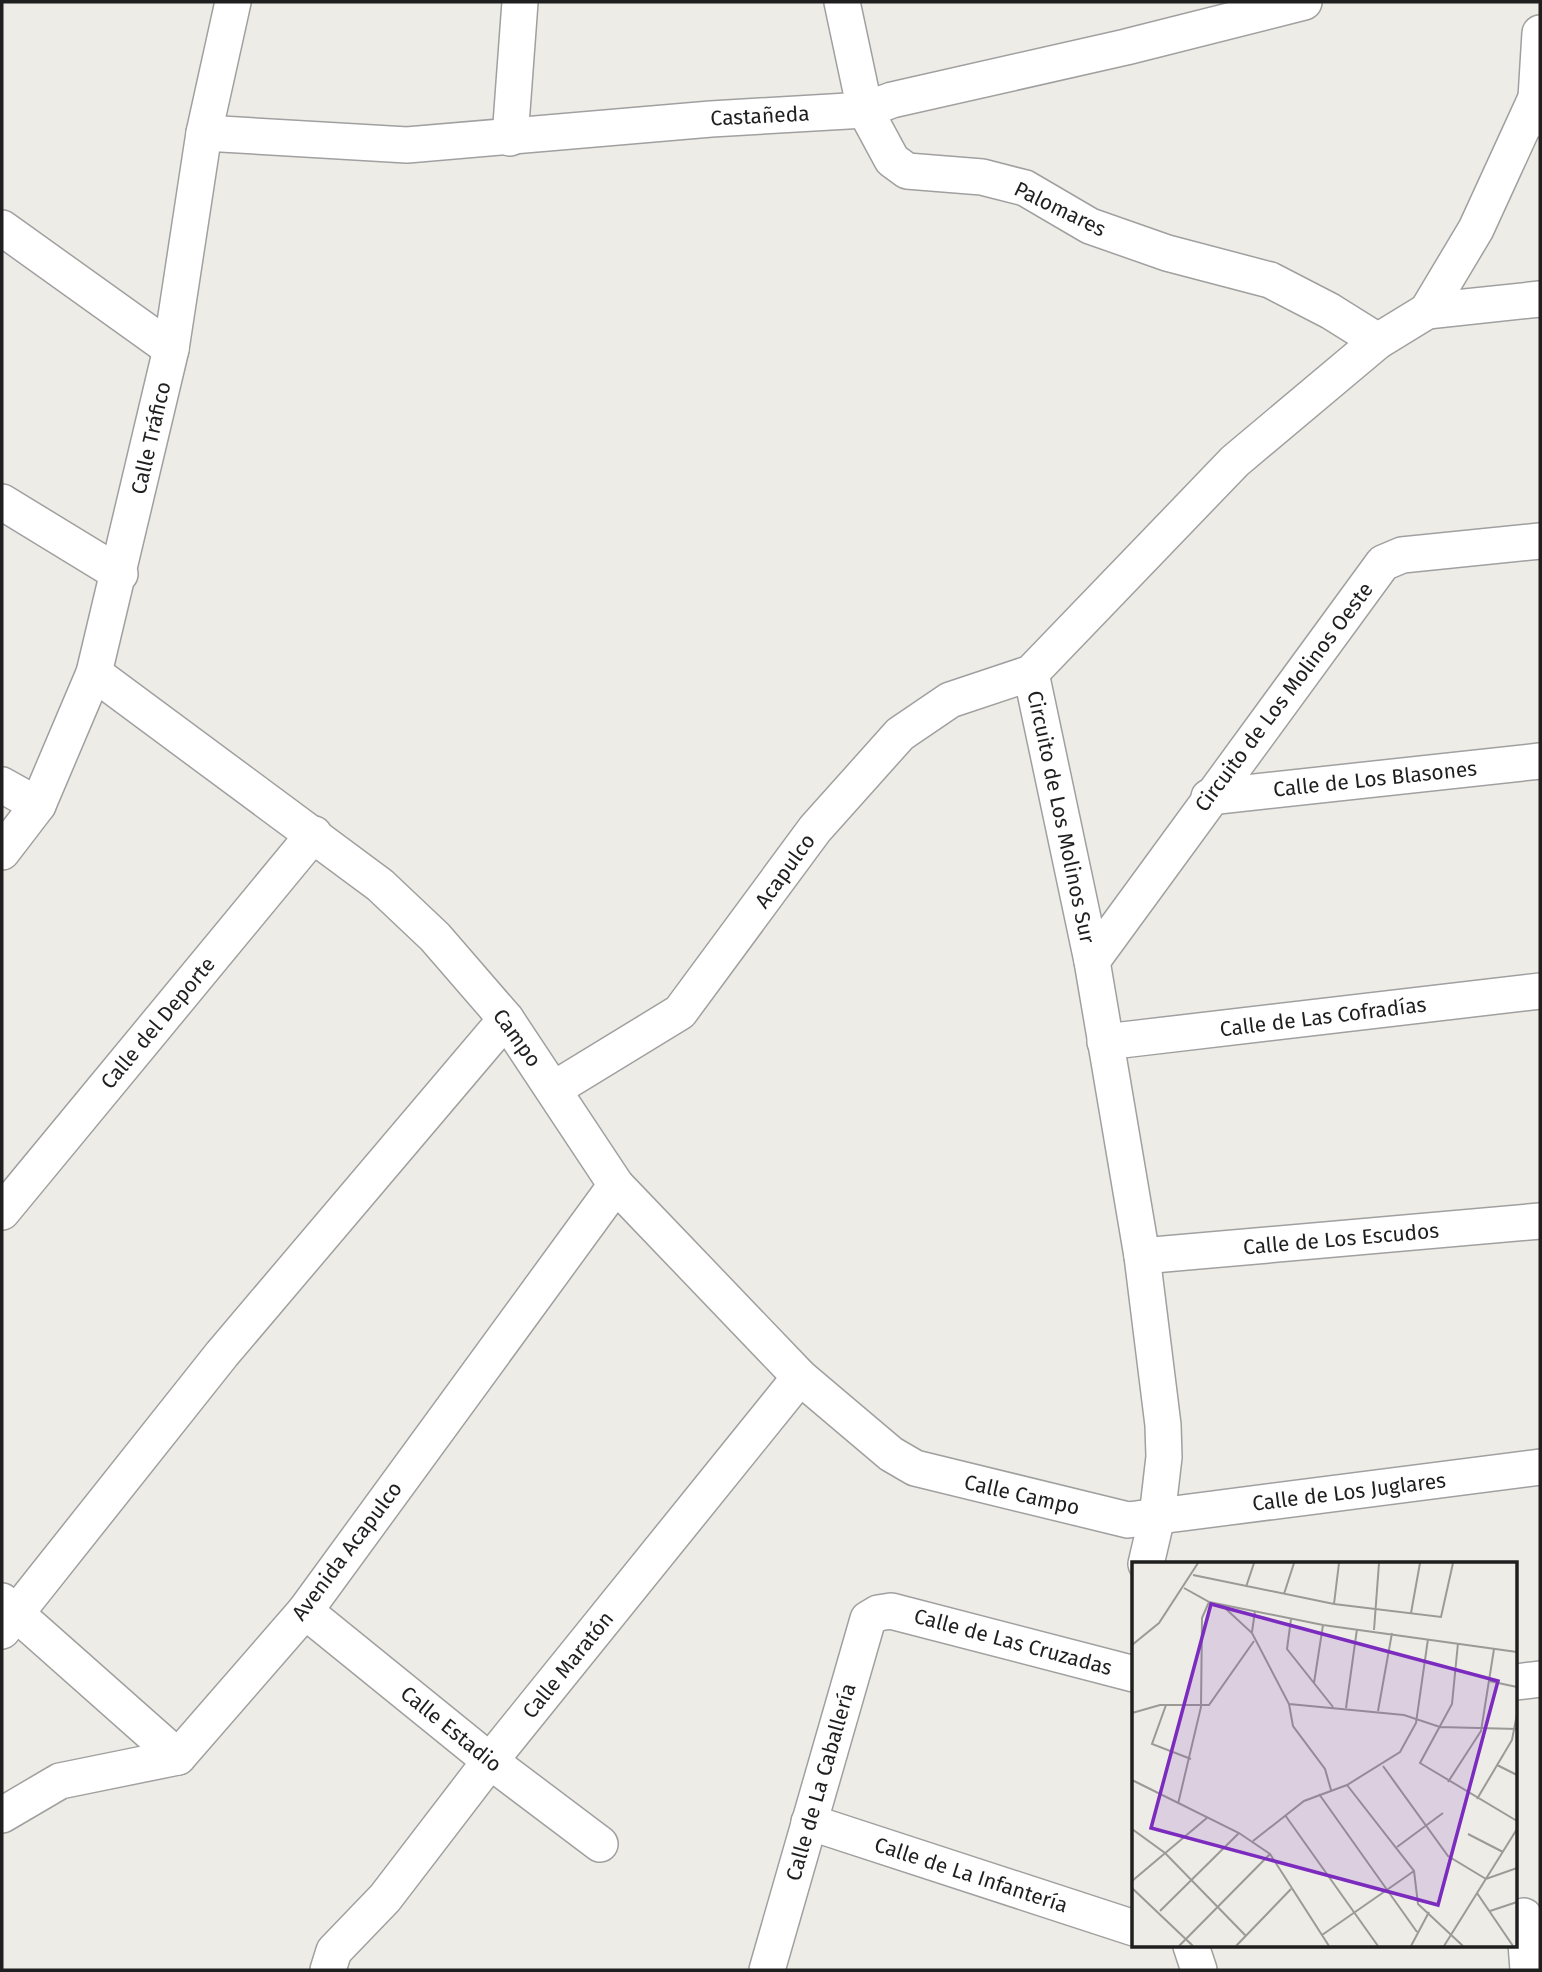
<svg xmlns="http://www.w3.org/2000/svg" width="1542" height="1972" font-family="'Fira Sans',sans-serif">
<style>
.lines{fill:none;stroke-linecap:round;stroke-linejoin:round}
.minor-casing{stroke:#a0a0a0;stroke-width:38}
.minor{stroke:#fff;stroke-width:35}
.labels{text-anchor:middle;stroke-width:6;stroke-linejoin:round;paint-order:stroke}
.street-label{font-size:21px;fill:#1f1f1f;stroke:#fff}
.inset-road{fill:none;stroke:#9b9a96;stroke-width:2}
.view{fill:#7b2cbf;fill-opacity:0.15;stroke:#7b2cbf;stroke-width:3.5}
.inset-edge{fill:none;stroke:#1f1f1f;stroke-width:3.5}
</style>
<rect width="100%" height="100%" fill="#eeece6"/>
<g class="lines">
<defs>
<g id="minor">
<path d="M842,2L865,110L892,160L907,171L982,177L1025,188L1090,226L1167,253L1270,280L1330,311L1378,341"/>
<path d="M1539,119L1536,98L1540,33"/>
<path d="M204,133L407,145L711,119L865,110L892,100L1126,47L1304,2"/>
<path d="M510,138L520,2"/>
<path d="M2,228L171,349"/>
<path d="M1427,311L1540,299"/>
<path d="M2,502L120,574"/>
<path d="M94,673L380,885L435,937L506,1019L616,1185L800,1377L891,1454L915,1468L1128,1520L1540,1467"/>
<path d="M1031,673L1092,961L1142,1256L1163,1425L1164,1457L1157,1517L1146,1564"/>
<path d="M2,785L38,805"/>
<path d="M1209,797L1540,761"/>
<path d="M2,852L38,805L94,673L171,349L204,133L233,2"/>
<path d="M1092,961L1383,563L1402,555L1540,541"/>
<path d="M1105,1042L1540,991"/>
<path d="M554,1089L680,1012L815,829L900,734L950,700L1031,673L1235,461L1378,341L1427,311L1476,229L1536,98"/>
<path d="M2,1212L314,834"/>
<path d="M1142,1256L1540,1221"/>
<path d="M2,1601L178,1757"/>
<path d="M305,1611L490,1761L600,1844"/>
<path d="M2,1631L222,1354L506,1019"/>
<path d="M1516,1682L1540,1679"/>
<path d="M2,1815L60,1781L178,1757L305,1611L616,1185"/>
<path d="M809,1822L1134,1928"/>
<path d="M1524,1916L1528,1970"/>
<path d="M1191,1946L1199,1970"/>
<path d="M328,1970L334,1951L385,1898L490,1761L800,1377"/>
<path d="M767,1970L868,1619L878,1613L891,1611L1134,1674"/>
</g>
</defs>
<use href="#minor" class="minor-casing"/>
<use href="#minor" class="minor"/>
</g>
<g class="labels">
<g class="street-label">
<text transform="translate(760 116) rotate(-3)" y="7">Castañeda</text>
<text transform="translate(1060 209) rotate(26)" y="7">Palomares</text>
<text transform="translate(151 438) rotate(-77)" y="7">Calle Tráfico</text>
<text transform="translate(1284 697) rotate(-53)" y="7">Circuito de Los Molinos Oeste</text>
<text transform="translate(1375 779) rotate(-6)" y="7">Calle de Los Blasones</text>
<text transform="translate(1061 817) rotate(78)" y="7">Circuito de Los Molinos Sur</text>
<text transform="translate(785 871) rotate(-54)" y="7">Acapulco</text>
<text transform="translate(1323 1017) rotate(-7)" y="7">Calle de Las Cofradías</text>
<text transform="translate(158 1023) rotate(-50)" y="7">Calle del Deporte</text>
<text transform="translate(517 1038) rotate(54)" y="7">Campo</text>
<text transform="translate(1341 1239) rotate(-5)" y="7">Calle de Los Escudos</text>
<text transform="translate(1349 1492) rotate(-7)" y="7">Calle de Los Juglares</text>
<text transform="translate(1022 1495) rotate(13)" y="7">Calle Campo</text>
<text transform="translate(347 1551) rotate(-53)" y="7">Avenida Acapulco</text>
<text transform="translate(1013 1642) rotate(15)" y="7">Calle de Las Cruzadas</text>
<text transform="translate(568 1665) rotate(-51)" y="7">Calle Maratón</text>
<text transform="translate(451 1729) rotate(39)" y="7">Calle Estadio</text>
<text transform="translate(821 1782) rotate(-74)" y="7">Calle de La Caballería</text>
<text transform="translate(971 1875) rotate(18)" y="7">Calle de La Infantería</text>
</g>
</g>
<g transform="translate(1132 1562)">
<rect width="385" height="385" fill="#eeece6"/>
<path class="inset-road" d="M61,13L202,42L309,55L321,1M114,25L122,1M152,32L162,1M77,40L191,63L385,90M202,42L207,1M94,47L120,71L157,142L161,164L193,207L199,228M279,51L288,1M159,57L155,87L201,145M242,68L247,1M120,70L123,49M326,81L320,142L288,201L385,259M0,83L27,61L66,1M357,119L385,125M182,121L191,63M157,142L272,153L308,165L385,167M34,143L20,182L59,197M214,146L225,67M246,149L260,71M0,151L28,143H77L122,79M365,203L385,213M251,204L316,294L354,317L385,306M0,218L107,271L138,292L197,384M316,220L349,169L362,87M215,223L282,309L286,342L331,384M187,232L285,370M345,237L380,178L385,152M46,242L69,145L70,56L77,40L52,26M153,253L246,384M0,267L33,291L114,374M336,272L371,290M121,279L172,239L215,223L268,190L284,161L296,77M265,285L311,251M0,319L76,255M0,326L61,384M345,331L381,384M28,349L107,271M358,349L385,340M190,373L282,309M47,384L138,292M104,384L159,327M279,384L297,350M312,384L385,267"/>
<path class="view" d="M79,42L366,119L306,343L19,266Z"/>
<rect width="385" height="385" class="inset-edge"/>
</g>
<rect width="1542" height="1972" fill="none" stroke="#1f1f1f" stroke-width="7"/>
</svg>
